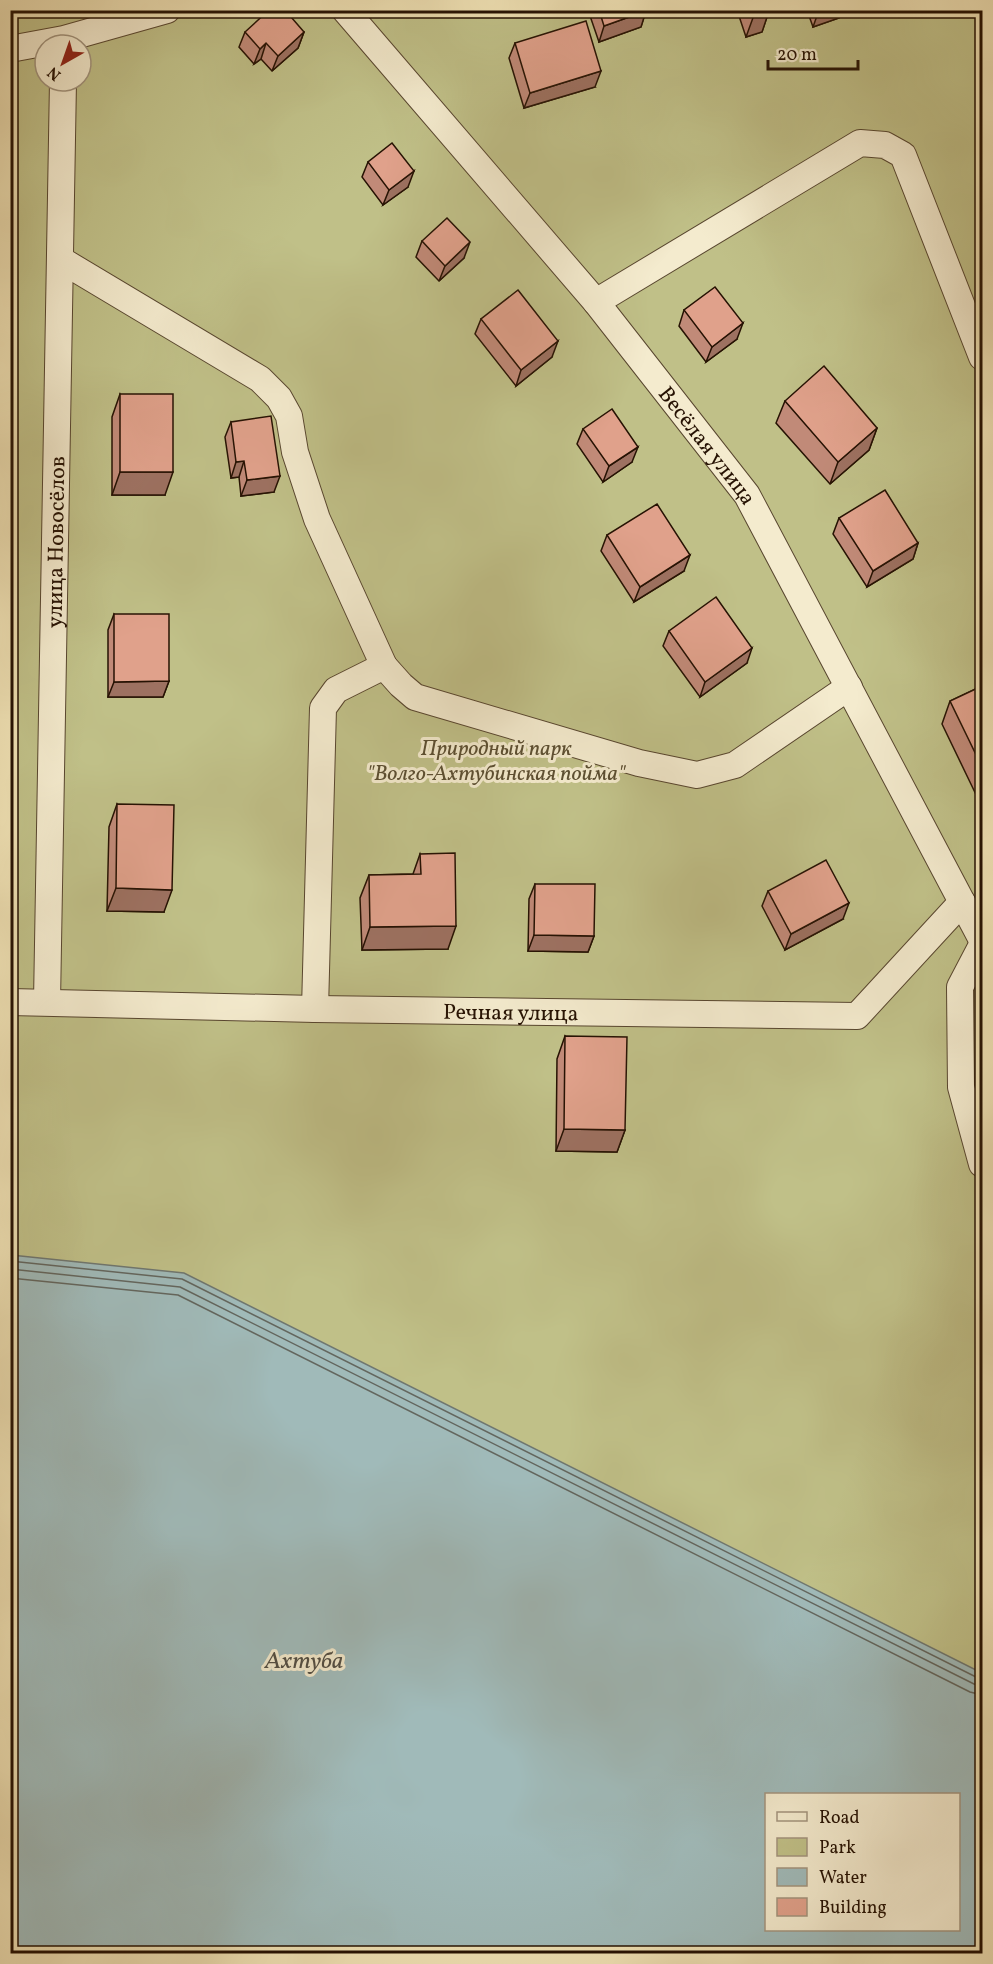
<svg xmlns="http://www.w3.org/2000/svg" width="993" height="1964" font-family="Vollkorn,serif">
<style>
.green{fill:#c0c088;stroke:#736946;stroke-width:1.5;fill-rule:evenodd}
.water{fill:#a0bab9;stroke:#6f7770;stroke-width:1.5;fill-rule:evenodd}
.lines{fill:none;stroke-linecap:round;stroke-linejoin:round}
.shore{stroke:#63665e;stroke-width:1.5}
.minor-casing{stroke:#58462f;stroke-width:28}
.minor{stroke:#f4ebce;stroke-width:26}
.wall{fill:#c18a78;stroke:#261203;stroke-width:1.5}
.shaded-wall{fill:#9d7161;stroke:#261203;stroke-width:1.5}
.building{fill:#e0a18b;stroke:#261203;stroke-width:1.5}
.labels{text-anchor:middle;stroke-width:6;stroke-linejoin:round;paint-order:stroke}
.street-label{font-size:22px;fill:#261203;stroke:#f4ebce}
.park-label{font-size:22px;font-style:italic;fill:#5c4f32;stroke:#f4ebce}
.water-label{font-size:24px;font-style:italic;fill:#514d43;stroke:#f4ebce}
</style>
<rect width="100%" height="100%" fill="#eee0b3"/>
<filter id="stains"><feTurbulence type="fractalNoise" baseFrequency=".00333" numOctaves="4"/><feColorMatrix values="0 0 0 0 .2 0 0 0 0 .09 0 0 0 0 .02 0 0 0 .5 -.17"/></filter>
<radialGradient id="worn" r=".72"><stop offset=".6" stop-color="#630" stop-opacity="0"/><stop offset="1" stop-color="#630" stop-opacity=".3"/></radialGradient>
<path class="green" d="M11,11H982V1869L958,1794L11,1438ZM45,45H81V81H45Z"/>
<path class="water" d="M11,1255L184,1273L982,1673V1953H11ZM766,1794H958V1930H766Z"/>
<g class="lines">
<g class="shore">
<path d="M10,1261L182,1279L978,1678H982"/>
<path d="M10,1269L180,1287L974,1684L982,1686"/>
<path d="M10,1278L178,1295L970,1692L982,1695"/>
</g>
<defs>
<g id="minor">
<path id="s1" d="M345,10L596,302L747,495L982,940"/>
<path d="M10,49L64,39L167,10"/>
<path d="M61,260L260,379L279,398L289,416L295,452L317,519L384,666"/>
<path d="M596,302L860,143L885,145L903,155L982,357"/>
<path d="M982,945L960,987L961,1087L982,1164"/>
<path id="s2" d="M10,1002L315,1009L857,1016L962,902"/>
<path id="s3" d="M47,1002L63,81"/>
<path d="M315,1009L323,708L336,690L384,666L401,685L415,697L639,763L697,775L735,765L849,687"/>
</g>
</defs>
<use href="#minor" class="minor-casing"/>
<use href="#minor" class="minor"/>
</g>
<g class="wall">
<path d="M588,10H646V11L641,27L599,42Z"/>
<path d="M737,10H786L767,17L762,32L746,37Z"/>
<path d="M807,10H842L839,18L813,27Z"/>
<path d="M245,32H304L298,48L272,71L261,59L254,64L239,47Z"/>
<path d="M515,43L595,87L524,108L509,58Z"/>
<path d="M368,162L408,187L383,205L362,177Z"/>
<path d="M422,241L464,258L439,281L416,257Z"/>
<path d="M684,310L737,339L706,362L679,326Z"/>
<path d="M481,319L552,357L516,386L475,334Z"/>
<path d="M120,394L165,495H112V417Z"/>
<path d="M785,401L877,428L869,450L830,484L776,423Z"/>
<path d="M231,422L274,492L241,496L239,477L231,478L225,437Z"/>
<path d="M583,429L632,462L603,482L577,444Z"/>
<path d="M839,518L918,543L913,559L867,587L833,534Z"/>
<path d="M607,535L684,571L634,602L601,551Z"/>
<path d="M114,614L169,681L163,697H108V630Z"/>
<path d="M669,631L747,663L700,697L663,646Z"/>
<path d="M982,686V807L942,724L950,701Z"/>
<path d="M117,804L164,912L107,911L109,827Z"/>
<path d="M420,854L448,949L362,950L360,898L369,875L413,874Z"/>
<path d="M535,884L594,936L588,952L528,951L529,899Z"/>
<path d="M768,891L843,919L785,950L762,906Z"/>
<path d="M565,1036L625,1130L617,1152L556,1151L557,1059Z"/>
</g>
<g class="shaded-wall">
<path d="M761,10H786L767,17L762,32L746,37L754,15Z"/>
<path d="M819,10H842L839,18L813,27Z"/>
<path d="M646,11L641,27L599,42L604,26Z"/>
<path d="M304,32L298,48L272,71L278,56Z"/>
<path d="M266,43L261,59L254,64L260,49Z"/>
<path d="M601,71L595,87L524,108L530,93Z"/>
<path d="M414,171L408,187L383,205L389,190Z"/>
<path d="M470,242L464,258L439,281L445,266Z"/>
<path d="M743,323L737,339L706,362L712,347Z"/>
<path d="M558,341L552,357L516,386L521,370Z"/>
<path d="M877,428L869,450L830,484L838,462Z"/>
<path d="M638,447L632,462L603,482L609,466Z"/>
<path d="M244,461L239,477L231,478L236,462Z"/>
<path d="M120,472H173L165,495H112Z"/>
<path d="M280,476L274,492L241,496L247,480Z"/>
<path d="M918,543L913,559L867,587L873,571Z"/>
<path d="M690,555L684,571L634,602L640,587Z"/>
<path d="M752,648L747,663L700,697L705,682Z"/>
<path d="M169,681L163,697H108L114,682Z"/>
<path d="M116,888L172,890L164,912L107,911Z"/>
<path d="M849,903L843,919L785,950L791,934Z"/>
<path d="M456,926L448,949L362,950L370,927Z"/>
<path d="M534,935L594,936L588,952L528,951Z"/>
<path d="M564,1129L625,1130L617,1152L556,1151Z"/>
</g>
<g class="building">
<path d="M269,10H285L304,32L278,56L266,43L260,49L245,32Z"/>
<path d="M599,10H646V11L604,26Z"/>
<path d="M753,10H768L754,15Z"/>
<path d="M586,21L601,71L530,93L515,43Z"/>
<path d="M392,143L414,171L389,190L368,162Z"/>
<path d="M447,218L470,242L445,266L422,241Z"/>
<path d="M715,287L743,323L712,347L684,310Z"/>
<path d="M518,290L558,341L521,370L481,319Z"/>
<path d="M824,366L877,428L838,462L785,401Z"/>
<rect x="120" y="394" width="53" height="78"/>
<path d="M612,409L638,447L609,466L583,429Z"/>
<path d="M271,416L280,476L247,480L244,461L236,462L231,422Z"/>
<path d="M885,490L918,543L873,571L839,518Z"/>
<path d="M657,504L690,555L640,587L607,535Z"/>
<path d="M716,597L752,648L705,682L669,631Z"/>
<path d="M114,614H169V681L114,682Z"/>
<path d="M982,686V767L950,701Z"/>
<path d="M117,804L174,805L172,890L116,888Z"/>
<path d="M455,853L456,926L370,927L369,875L421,874L420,854Z"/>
<path d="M826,860L849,903L791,934L768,891Z"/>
<path d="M535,884H595L594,936L534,935Z"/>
<path d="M565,1036L627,1037L625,1130L564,1129Z"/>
</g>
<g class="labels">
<g class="street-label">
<text dy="8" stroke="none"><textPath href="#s1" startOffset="567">Весёлая улица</textPath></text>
<text dy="8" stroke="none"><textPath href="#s3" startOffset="460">улица Новосёлов</textPath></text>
<text dy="8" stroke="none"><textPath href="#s2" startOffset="501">Речная улица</textPath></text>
</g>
<g class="park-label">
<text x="496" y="755">Природный парк<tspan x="496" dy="25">"Волго-Ахтубинская пойма"</tspan></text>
</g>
<g class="water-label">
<text x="304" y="1668">Ахтуба</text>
</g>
</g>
<rect width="993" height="1964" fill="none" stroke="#eee0b3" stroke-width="36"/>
<rect x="12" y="12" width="969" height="1940" fill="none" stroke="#261203" stroke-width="3"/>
<rect x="18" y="18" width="957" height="1928" fill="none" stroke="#261203" stroke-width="1.5"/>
<rect x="765" y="1793" width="195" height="138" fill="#f4ebce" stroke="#a2947d" stroke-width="1.5"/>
<rect x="777" y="1812" width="30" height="9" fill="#f4ebce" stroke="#a2947d" stroke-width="1.5"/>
<text x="819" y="1823" font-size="18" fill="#261203">Road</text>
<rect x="777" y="1838" width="30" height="18" fill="#c0c088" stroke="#a2947d" stroke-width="1.5"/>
<text x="819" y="1853" font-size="18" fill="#261203">Park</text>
<rect x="777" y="1868" width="30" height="18" fill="#a0bab9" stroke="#a2947d" stroke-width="1.5"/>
<text x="819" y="1883" font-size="18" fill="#261203">Water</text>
<rect x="777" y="1898" width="30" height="18" fill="#e0a18b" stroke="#a2947d" stroke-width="1.5"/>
<text x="819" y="1913" font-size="18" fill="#261203">Building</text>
<g transform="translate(63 63) rotate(220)"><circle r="28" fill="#f4ebce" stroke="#a2947d" stroke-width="1.5"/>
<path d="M0-4.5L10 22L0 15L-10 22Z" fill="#8f2418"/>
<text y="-9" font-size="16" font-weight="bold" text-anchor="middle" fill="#261203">N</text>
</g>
<path d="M768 60v9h90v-9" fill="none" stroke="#261203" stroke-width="3"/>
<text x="777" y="60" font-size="18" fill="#261203" stroke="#f4ebce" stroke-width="4.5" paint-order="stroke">20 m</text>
<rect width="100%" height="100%" filter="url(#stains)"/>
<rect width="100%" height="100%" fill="url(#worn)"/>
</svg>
